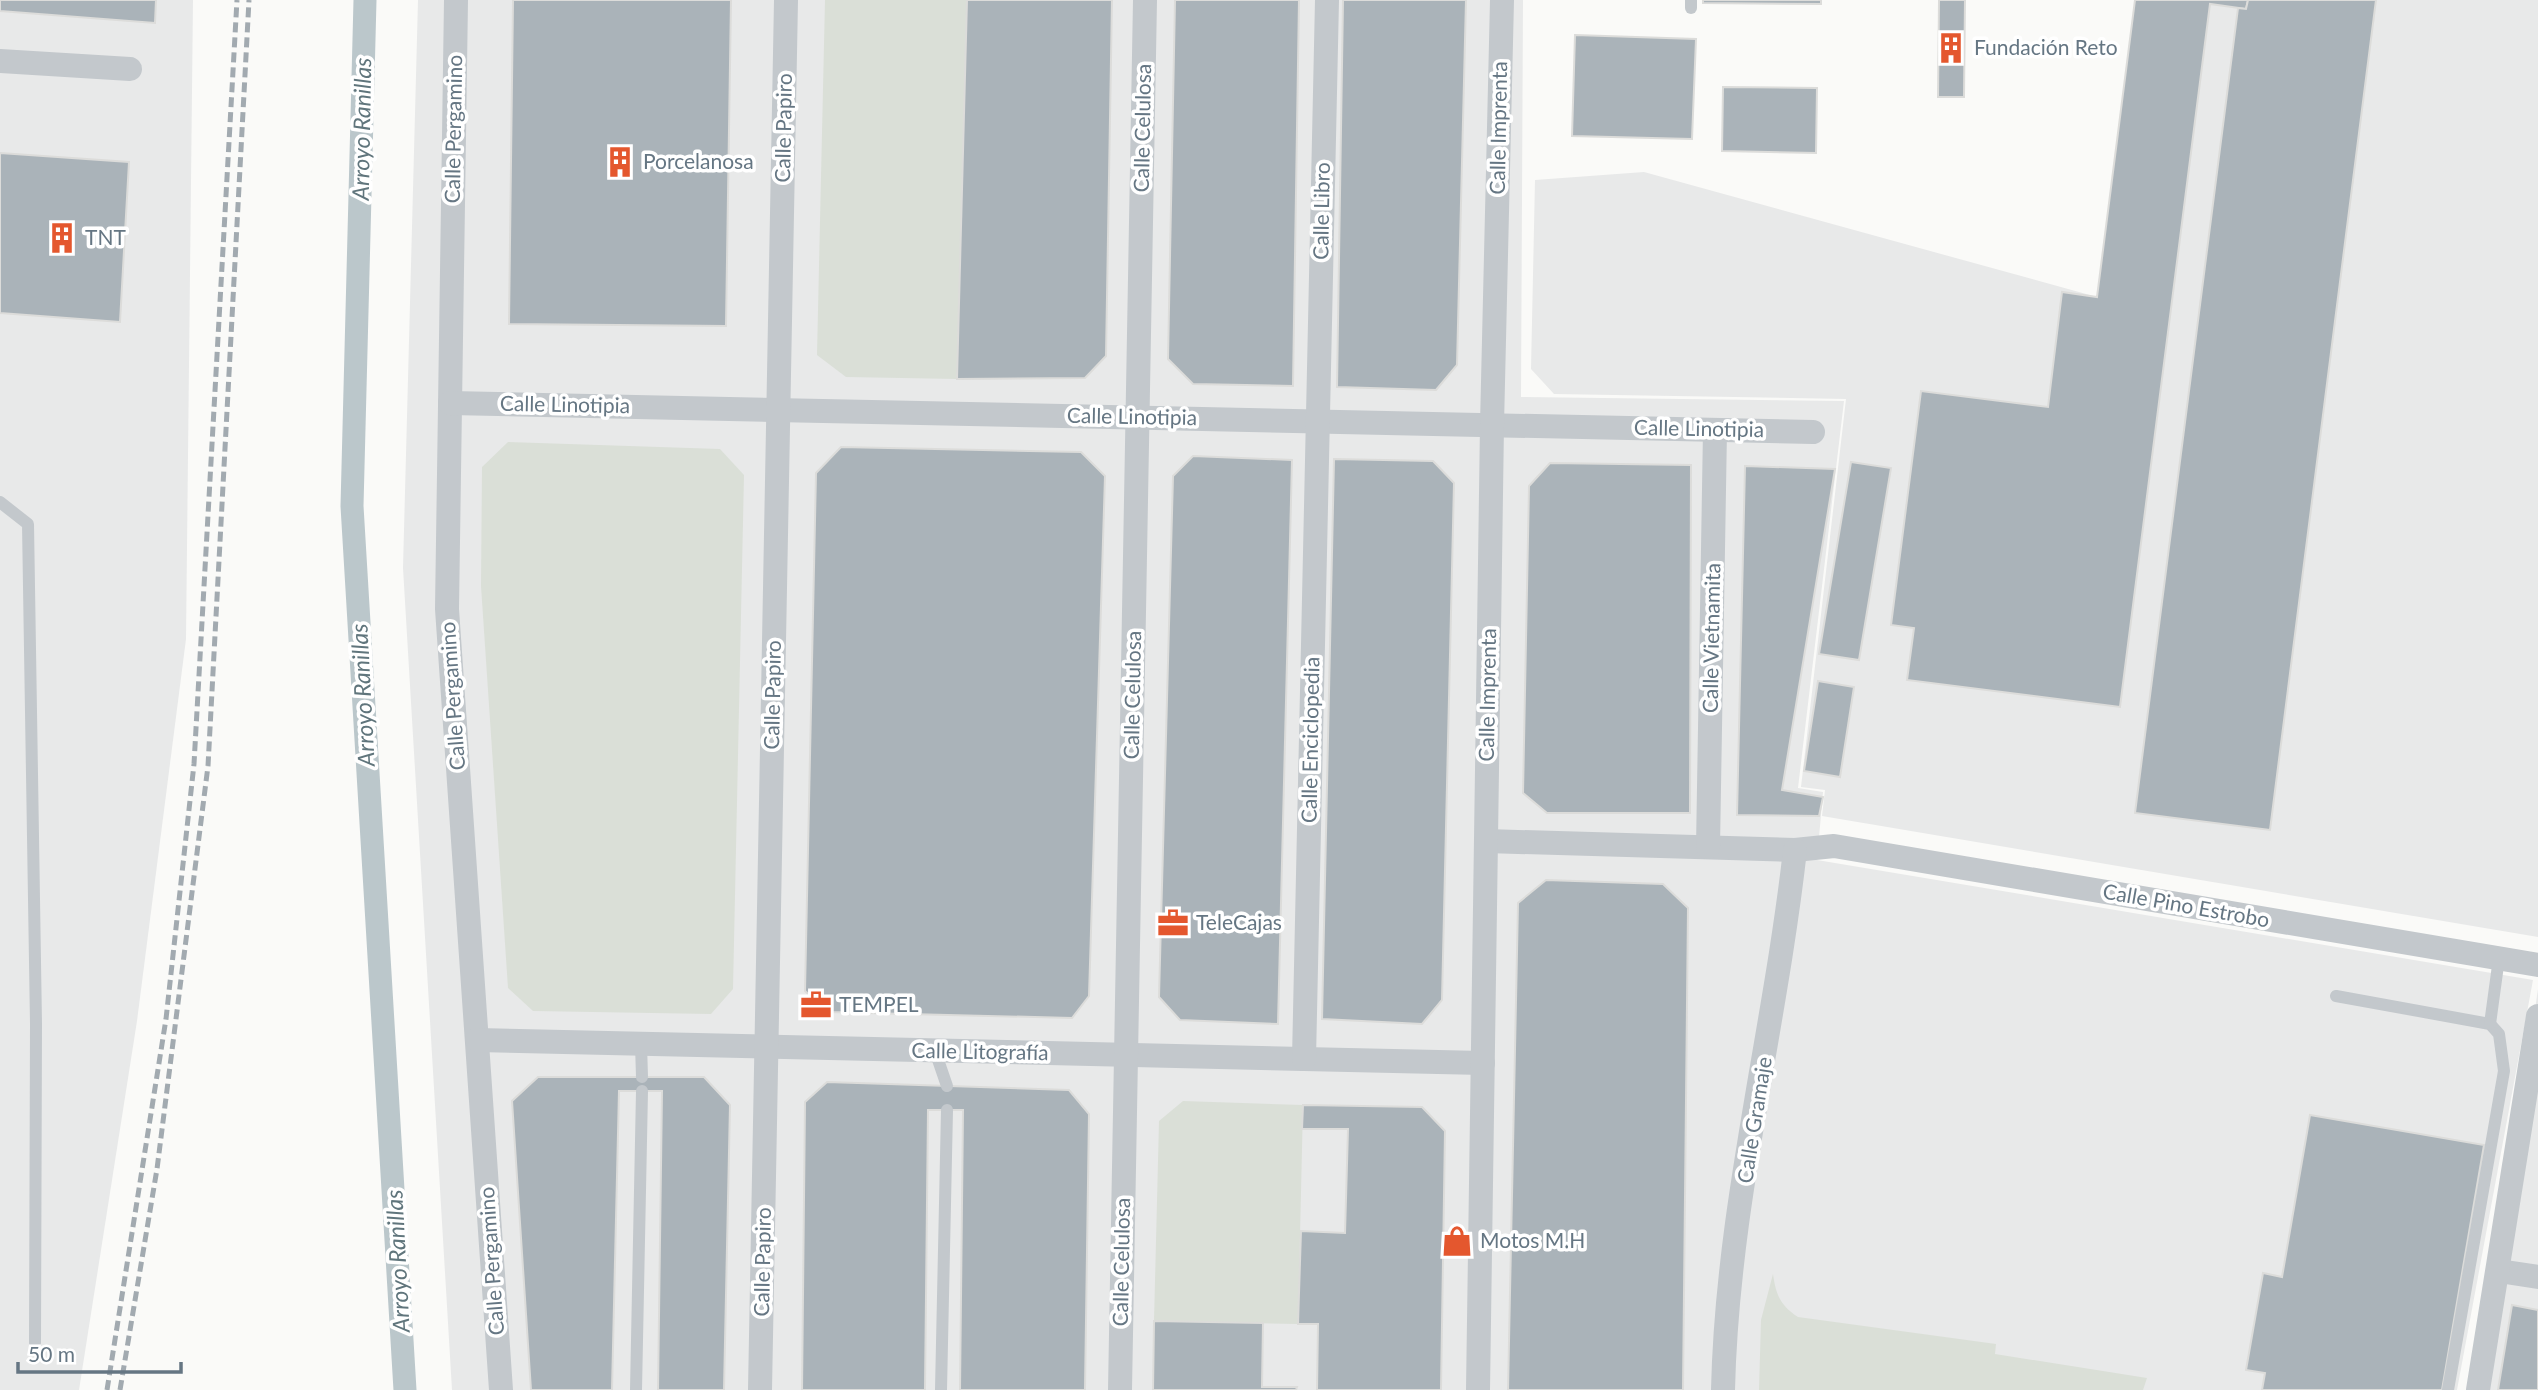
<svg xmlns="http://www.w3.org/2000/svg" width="2538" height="1390" font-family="Lato,sans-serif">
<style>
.built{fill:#e8e9e9}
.green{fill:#dadfd7}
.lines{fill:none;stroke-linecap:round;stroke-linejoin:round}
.canal{stroke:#bbc7cb;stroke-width:23}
.building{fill:#aab3b9;stroke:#dcdcda;stroke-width:2}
.service{stroke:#c3c8cc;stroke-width:12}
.minor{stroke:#c3c8cc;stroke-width:24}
.rail{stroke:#a2aab0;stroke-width:5;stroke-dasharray:10 5;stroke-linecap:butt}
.labels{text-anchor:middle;stroke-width:7;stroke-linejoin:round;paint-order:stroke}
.poi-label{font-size:21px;fill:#657683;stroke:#fff;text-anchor:start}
.street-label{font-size:21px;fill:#657683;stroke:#fff}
.water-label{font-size:23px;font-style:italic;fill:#60757c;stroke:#fff}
</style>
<rect width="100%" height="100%" fill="#fafaf8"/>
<g class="built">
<path d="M0,0H193L186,639L137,1021L79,1390H0Z"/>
<path d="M418,0H1523L1521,397L1844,401L1798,788L1823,792L1817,860L2533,980L2457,1390H452L403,568Z"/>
<path d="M2135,0H2538V937L1822,816L1825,790L1801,787L1846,399L1554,394L1531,369L1535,180L1644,172L2097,297Z"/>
<path d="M2538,989V1390H2479Z"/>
</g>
<g class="green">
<path d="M825,0H967L957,379L846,377L817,355Z"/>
<path d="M508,442L720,449L744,475L733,989L711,1014L533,1011L508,988L481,586L482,467Z"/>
<path d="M1183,1101L1303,1105L1298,1324L1154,1321L1159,1121Z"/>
<path d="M1773,1274C1776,1295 1780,1305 1798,1317L1996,1344L1995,1354L2147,1378L2143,1390H1759L1761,1320Z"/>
</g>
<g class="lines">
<path class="canal" d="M365,0L352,506L405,1390"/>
</g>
<g class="building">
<path d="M0,0H156L155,23L0,11Z"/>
<path d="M513,0H731L726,326L509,324Z"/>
<path d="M967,0H1112L1106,356L1085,378L957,379Z"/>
<path d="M1175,0H1299L1293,386L1193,384L1168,359Z"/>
<path d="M1343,0H1466L1457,365L1436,390L1337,387Z"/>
<path d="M1703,0H1821V4L1703,3Z"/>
<path d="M1939,0H1965L1964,97H1938Z"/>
<path d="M2135,0H2248L2246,9L2210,4L2120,707L1907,680L1914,628L1891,625L1921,391L2048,407L2062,292L2097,297Z"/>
<path d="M2248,0H2376L2270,830L2135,813L2238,8L2246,9Z"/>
<path d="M1575,35L1696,39L1692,139L1572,136Z"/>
<path d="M1723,87L1817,88L1816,153L1722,151Z"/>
<path d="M0,153L129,162L120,322L0,313Z"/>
<path d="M841,447L1081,452L1105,476L1089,996L1072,1018L828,1012L805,991L816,473Z"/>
<path d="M1193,456L1292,460L1278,1024L1180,1020L1159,997L1173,476Z"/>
<path d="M1334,459L1433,461L1454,483L1442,1000L1422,1024L1322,1019Z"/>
<path d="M1851,462L1891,468L1859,660L1819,654Z"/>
<path d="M1550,463L1691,465L1690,813H1547L1523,793L1529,486Z"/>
<path d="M1745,466L1835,469L1782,790L1823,797L1819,816L1737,815Z"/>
<path d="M1818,681L1854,687L1840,777L1804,771Z"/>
<path d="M1546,880L1663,884L1688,908L1683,1390H1508L1518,903Z"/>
<path d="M538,1077H704L730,1105L724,1390H658L662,1091H619L612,1390H531L512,1101Z"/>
<path d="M827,1082L1069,1090L1089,1114L1085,1390H960L963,1110H928L925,1390H802L805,1102Z"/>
<path d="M1303,1105L1422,1107L1445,1131L1441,1390H1317L1318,1324H1298L1301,1231L1345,1233L1348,1129H1302Z"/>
<path d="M2310,1115L2484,1145L2442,1390H2262L2265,1373L2246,1370L2263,1273L2282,1277Z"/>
<path d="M2512,1305L2538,1310V1390H2498Z"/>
<path d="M1154,1321L1263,1323L1262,1387H1297L1296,1390H1153Z"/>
</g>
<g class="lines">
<g class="service">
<path d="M1691,0V8"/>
<path d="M0,502L28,524L36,1024L35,1343"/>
<path d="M2336,996L2490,1024L2499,1034L2504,1071L2448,1390"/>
<path d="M2490,1024L2499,958"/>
<path d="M641,1044L642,1077"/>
<path d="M935,1051L947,1086"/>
<path d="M636,1390L642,1091"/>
<path d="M941,1390L947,1110"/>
</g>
<g class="minor">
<path d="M456,0L447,609L501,1390"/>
<path d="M0,61L130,69"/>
<path d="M450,403L1813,432"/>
<path d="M1486,841L1795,850L1834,846L2538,965"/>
<path d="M1708,847L1715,430"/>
<path d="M477,1040L1483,1063"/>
<path d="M1304,1059L1327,0"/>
<path d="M2499,1271L2538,1277"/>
<path d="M760,1390L786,0"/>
<path d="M1120,1390L1145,0"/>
<path d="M1478,1390L1492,425L1502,0"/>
<path d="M1723,1390C1727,1208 1775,1030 1795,850"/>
<path d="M2478,1390L2538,1016"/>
</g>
<g class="rail">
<path d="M107,1390L166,1019L194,764L237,0"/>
<path d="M120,1390L157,1169L208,766L249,0"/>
</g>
</g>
<defs>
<symbol id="building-bare" viewBox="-9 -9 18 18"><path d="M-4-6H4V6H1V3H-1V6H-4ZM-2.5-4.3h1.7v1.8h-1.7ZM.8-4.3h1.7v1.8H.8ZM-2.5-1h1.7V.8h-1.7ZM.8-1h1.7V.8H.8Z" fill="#e4572e" stroke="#fff" stroke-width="2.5" paint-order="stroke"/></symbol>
<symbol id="office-bare" viewBox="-9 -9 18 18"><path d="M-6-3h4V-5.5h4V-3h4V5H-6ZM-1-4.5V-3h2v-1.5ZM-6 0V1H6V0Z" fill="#e4572e" stroke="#fff" stroke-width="2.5" paint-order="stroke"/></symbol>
<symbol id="shop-bare" viewBox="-9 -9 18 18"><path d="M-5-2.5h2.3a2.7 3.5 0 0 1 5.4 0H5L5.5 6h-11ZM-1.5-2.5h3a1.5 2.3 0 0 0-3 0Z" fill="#e4572e" stroke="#fff" stroke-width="2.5" paint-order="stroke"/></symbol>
</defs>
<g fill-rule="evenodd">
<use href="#building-bare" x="1929" y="26" width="44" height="44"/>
<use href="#building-bare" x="598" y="140" width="44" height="44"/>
<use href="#building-bare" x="40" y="216" width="44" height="44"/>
<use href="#office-bare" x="1151" y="901" width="44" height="44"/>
<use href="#office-bare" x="794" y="983" width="44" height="44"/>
<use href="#shop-bare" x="1435" y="1219" width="44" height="44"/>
</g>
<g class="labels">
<g class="poi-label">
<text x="1974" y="55">Fundación Reto</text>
<text x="643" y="169">Porcelanosa</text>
<text x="85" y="245">TNT</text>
<text x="1196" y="930">TeleCajas</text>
<text x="839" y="1012">TEMPEL</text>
<text x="1480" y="1248">Motos M.H</text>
</g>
<g class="street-label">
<text transform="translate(784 128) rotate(-89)" y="7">Calle Papiro</text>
<text transform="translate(1143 128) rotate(-89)" y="7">Calle Celulosa</text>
<text transform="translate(1499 128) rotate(-89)" y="7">Calle Imprenta</text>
<text transform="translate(454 129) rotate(-89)" y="7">Calle Pergamino</text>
<text transform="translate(1322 211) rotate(-89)" y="7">Calle Libro</text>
<text transform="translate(565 405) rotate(1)" y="7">Calle Linotipia</text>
<text transform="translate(1132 417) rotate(1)" y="7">Calle Linotipia</text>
<text transform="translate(1699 429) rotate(1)" y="7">Calle Linotipia</text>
<text transform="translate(1712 638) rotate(-89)" y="7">Calle Vietnamita</text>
<text transform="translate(773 695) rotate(-89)" y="7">Calle Papiro</text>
<text transform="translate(1133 695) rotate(-89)" y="7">Calle Celulosa</text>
<text transform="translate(1488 695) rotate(-89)" y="7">Calle Imprenta</text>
<text transform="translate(453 696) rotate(-94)" y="7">Calle Pergamino</text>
<text transform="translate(1311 740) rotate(-89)" y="7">Calle Enciclopedia</text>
<text transform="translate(2186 906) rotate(10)" y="7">Calle Pino Estrobo</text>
<text transform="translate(980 1052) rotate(1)" y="7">Calle Litografía</text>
<text transform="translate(1755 1120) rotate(-81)" y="7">Calle Gramaje</text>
<text transform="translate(492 1261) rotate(-94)" y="7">Calle Pergamino</text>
<text transform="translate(763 1262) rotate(-89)" y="7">Calle Papiro</text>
<text transform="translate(1122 1262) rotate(-89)" y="7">Calle Celulosa</text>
</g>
<g class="water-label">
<text transform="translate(362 129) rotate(-89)" y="8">Arroyo Ranillas</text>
<text transform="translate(363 695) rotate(-93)" y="8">Arroyo Ranillas</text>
<text transform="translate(398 1261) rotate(-93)" y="8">Arroyo Ranillas</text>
</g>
</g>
<path d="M18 1362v10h163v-10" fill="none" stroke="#657683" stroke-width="3.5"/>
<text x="28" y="1362" font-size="21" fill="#657683" stroke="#ffffff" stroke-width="5" paint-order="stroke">50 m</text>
</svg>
